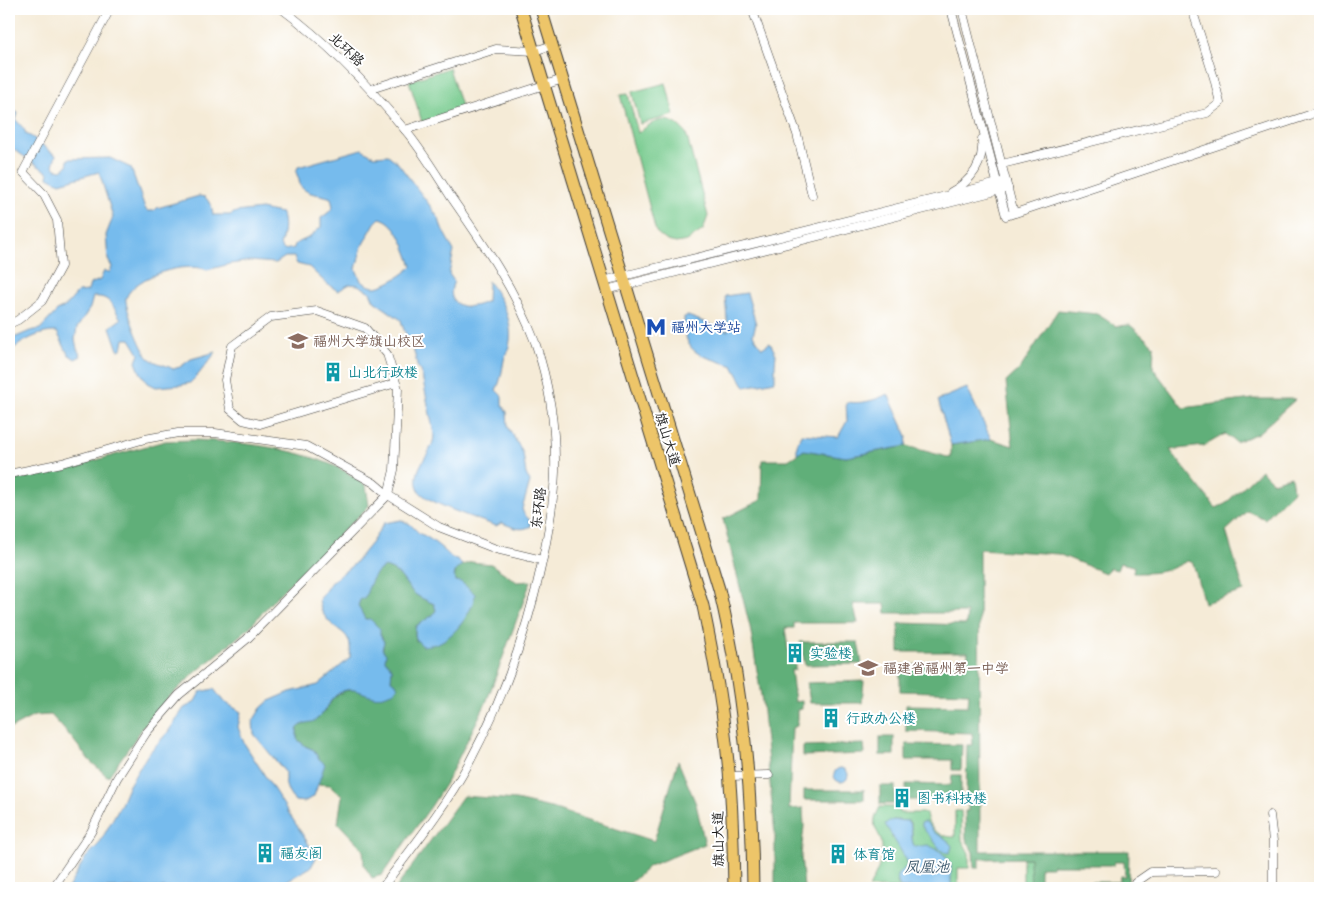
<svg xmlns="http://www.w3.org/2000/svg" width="1329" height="897" font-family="Mali,'LXGW WenKai TC',sans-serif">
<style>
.green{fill:#77cb8e;stroke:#4a7455}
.forest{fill:#61af79;stroke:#3e664a}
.water{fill:#76bbed;stroke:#496c84;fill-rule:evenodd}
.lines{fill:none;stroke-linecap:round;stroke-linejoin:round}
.minor-casing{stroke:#3d3b38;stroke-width:9}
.highway-casing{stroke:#3d3b38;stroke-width:13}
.minor{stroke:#fff;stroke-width:8}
.highway{stroke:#edc569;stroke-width:11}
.labels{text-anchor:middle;stroke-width:4;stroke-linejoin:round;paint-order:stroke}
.street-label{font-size:14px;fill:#1c1c1c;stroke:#fff}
.transit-label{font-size:14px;fill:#164399;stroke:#fff;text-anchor:start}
.education-label{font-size:14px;fill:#785e54;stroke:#fff;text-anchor:start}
.culture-label{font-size:14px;fill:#0d838f;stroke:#fff;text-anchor:start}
.water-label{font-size:15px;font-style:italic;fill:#405c70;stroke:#fff}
</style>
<rect width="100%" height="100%" fill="#fff"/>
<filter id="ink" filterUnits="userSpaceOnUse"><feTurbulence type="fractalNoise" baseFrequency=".02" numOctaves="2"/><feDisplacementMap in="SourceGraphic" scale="10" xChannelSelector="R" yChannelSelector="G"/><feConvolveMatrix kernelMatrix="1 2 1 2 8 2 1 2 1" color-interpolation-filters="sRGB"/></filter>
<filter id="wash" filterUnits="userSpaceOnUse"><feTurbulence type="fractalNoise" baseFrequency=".0096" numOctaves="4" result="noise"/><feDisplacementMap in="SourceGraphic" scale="20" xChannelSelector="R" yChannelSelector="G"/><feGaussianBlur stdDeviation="1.12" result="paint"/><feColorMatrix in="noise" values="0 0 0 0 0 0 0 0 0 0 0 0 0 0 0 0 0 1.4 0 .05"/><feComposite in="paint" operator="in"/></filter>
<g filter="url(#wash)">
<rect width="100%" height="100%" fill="#f5ebd7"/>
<g class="green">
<path d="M449,68L462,109L422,122L409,81Z"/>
<path d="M666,83L674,115L640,124L632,92Z"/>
<path d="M628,94L638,133C656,119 669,113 686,133L708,216L703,230L687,241L676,243L667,241L656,232L620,95Z"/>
<path d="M880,807H899V813H926C928,829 939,837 955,837V811H961L962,840L969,853V868H958V885H966V888H951V864L920,846L915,847C909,839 915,832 909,821L893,820L892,838L898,844L907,861V866L902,872L897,883L901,888H869C875,875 883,862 882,847C881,828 867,831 880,807Z"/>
<path d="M1023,858H1030L1031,882H1023Z"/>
</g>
<g class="forest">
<path d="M1058,310L1097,314L1116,326L1130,325L1154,346L1153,368L1183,408L1253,399H1296L1258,433L1236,442L1225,434L1204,446L1170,450L1216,508L1225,504L1261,470L1273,482L1291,476L1293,491L1265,519L1247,511L1226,531L1244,591L1204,603L1193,563L1187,561C1165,573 1158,573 1133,573L1134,566L1120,563L1117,570L1110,568L1105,573L1058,554L979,549L980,851H1129L1128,888H1045V883H1055V882H1119L1120,876H1125L1124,862H1114V865H1052V867H1040V888H1031L1030,858L979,859V868H974L973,852L966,839L965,811H968V800H966L967,745H973L972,733L906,731V705L968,706L969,693L900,691V665H967L968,652H899V623L966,625L967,613H886L885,604H853L858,623H794V628H785L790,663H795V670H791L795,702L802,701V709L797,710V726L792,728L789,809L803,808L804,826L801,856L804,888H775V834L762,702L750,627L723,519L761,500L762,460H788L804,450L846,457L906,446L951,458V445L991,439L1013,446L1006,382L1020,369Z"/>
<path d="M194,440C242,442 292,447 337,467C347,472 357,479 366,485L369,506L276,597L249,628L195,673L168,698L147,722L108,777L89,760L71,737L51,715L34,716L9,729V481L64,469L165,441Z"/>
<path d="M471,562L491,564L517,582L531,581L486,703L446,783L432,805L382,875L372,878L364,865L363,849L338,823L342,796L330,785L317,784C321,772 319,762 314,750L305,746L297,739V729L303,723L323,714L334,697L344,691L391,680L392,668C383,661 381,652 384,642L376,626L370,620L365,619L358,606C361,593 372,574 384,567C403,571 403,584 415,594C420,598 428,601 434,604L436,610L433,615L416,626L415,634L416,641L455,582C453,568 459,566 471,562Z"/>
<path d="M800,642H858L862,664L805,665Z"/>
<path d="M864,681L862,703H810L807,683Z"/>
<rect x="880" y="737" width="14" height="18"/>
<path d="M864,744L865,754L803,756V746Z"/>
<path d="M906,744L962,745L961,770H952V760H906Z"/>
<path d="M678,761L696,804L705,844L649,866L627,886L600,888H396L463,796L516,800L555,809L654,841Z"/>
<path d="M952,775H961V800H906V784L951,785Z"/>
<rect x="880" y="786" width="15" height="18"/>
<rect x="804" y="790" width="60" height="10"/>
</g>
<g class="water">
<path d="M9,99L10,108L18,113L16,120L24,129L26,134C38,139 45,149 56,155L53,165L56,169L62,170C67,167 68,165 68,159L110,158L131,168L145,208L147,211H154L157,208L199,196L205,197L211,204L213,215H230L236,212L261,209L281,213C286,223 283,236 280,246L284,250L294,248L295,244L310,237L321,227V218L329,212L333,207L331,198C319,193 309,196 300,186L299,180L296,172L298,167L362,149L374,156L388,155L397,162L428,203L439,219L442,229L454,251L449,274L454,281C443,307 468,312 487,301L488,281C501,298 515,323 509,346C508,351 505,355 504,360C502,371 501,381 496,390L502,396V404L507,412L508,427L523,453L526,474L530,482L522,509L524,514L529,519L531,526C520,532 513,527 502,523L496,526C480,520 427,503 419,491C417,487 416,480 417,476C420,459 434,451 434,434L421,371L417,366C416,349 404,336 401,320L374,301L370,292L358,285L350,284L338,291L327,284L309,267L297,264L294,257H285L276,263L250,261L230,264L207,270C187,261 135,275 126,298C124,305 142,352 149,358C156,364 165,364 173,369L180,367L191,359L216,352L198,375L190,383L181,385L156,387L148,383L140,372L136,362L139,354L130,339H124L122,349L118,350L110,327L121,319C113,307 110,295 93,297L90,308L77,328L75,339L77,349L81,356L75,359L68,354L57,332C40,331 23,341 10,351L9,359V340L30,331L40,329L58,310L65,307L78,292L88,291L90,284L100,280L104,271L110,272L112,267L108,260L106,235L113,217L99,172L60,183L48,177L49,173L13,149L9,148ZM380,218C398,222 406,250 412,266C407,273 385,286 376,287C370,287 366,284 361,281L356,269L362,246L375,223Z"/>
<path d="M747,293L756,324L753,335L762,348L770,343L776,354L775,365V381L745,387L733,366C701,354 684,358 684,317L688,316L728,331L725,296Z"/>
<path d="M967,388L991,439L951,445L938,400Z"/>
<path d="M888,394L907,436L906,446L846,457L804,450L797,454V445L801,434L838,437L847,421L846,402C862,404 873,401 888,394Z"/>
<path d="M401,520L410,524L420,534C427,535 447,552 452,558L457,559L462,565C455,570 453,573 455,581L461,582L475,594C473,611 457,633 442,641C436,645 429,645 423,646C415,640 414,636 416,626L433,615L436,610L434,604C428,601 420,598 415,594C403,584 403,571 384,567C372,574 370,585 365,597L360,600L358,606L365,619H370L380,629V635L384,642L382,649L386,654L385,660L392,668L391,680L396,683L398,688C373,709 363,684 343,691C330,696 327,711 317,719C311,725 307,719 297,729V739L305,746L314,750L318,758L325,764L314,796L304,802L295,801C287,794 284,782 285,772L254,734L253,721L261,708L269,701L290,692L318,685L350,658C353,628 337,635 324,615C321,611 320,605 319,600L331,582L354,564L372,542L384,523Z"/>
<path d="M214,689L223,701L241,712L238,727L244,743L308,843L316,858L311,867L274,888H68L86,857L99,844L121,804L129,785L148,754L168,732L184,708L194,703L200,692Z"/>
<circle cx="841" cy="775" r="7"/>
<path d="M893,820L908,821C915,832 909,839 915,847L928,845L940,851L945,856L951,864V888H901L898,883L897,875L907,866V861L885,824Z"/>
<path d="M923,822H926L935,833L946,839L952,846L950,853C941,853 939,848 934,841C929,834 924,832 921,823Z"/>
</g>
</g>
<g filter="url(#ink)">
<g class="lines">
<defs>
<g id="minor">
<path d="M282,9C328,43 368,85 405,130C422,150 436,174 451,197C483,243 515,289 535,342C549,382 556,429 555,472C554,501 549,529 543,558C528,629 504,698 469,763C445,807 412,848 382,888"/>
<path d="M752,9L797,134L812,195"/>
<path d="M951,9L1006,216L1309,115L1320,110"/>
<path d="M962,9L1014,213"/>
<path d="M371,89L496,49L534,51L553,45"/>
<path d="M405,130L563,79"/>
<path d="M1002,164L1207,113L1220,103L1214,78L1192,9"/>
<path d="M951,192C972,181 984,163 982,139"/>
<path d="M603,281L1006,181"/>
<path d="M606,290L1008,188"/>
<path d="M9,324L18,320L42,301L61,266L57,220L43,193L23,172L110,9"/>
<path d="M9,474L62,463L145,439L178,433H215L306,446L374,483L388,495L439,527L496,549L542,560"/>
<path d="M730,776L769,775"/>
<path d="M1270,815L1273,841V888"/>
<path d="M53,888L91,832L117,778L146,733L179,695L247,639L388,495L394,470L398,389L387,354L365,328L317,311L271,317L232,346L225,380L230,409L243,420L260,424L396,383"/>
<path d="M1135,888V883L1151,872L1216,871"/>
</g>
<g id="highway">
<path d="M521,9L703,606C714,658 723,709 728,762C733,804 733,846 734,888"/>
<path d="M541,9L719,589C743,687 752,787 753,888"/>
</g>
</defs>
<use href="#minor" class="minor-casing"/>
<use href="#highway" class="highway-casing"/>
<use href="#minor" class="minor"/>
<use href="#highway" class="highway"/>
</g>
</g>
<defs>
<symbol id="metro-bare" viewBox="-9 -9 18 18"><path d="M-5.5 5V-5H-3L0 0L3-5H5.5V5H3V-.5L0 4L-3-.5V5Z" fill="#1a4fb4" stroke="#fff" stroke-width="2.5" paint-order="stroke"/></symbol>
<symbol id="university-bare" viewBox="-9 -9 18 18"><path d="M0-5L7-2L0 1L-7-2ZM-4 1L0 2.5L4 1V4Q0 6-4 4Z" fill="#8d6e63" stroke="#fff" stroke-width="2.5" paint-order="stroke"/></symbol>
<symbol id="building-bare" viewBox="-9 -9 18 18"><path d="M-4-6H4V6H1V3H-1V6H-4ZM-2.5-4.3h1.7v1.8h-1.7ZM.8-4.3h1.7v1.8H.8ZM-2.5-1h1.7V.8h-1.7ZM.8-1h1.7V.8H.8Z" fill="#0f9aa8" stroke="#fff" stroke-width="2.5" paint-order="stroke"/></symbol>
<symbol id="school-bare" viewBox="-9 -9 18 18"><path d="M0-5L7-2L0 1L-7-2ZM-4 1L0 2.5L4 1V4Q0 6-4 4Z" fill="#8d6e63" stroke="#fff" stroke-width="2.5" paint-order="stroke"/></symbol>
</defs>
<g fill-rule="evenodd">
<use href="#metro-bare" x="642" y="313" width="28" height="28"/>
<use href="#university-bare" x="284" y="327" width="28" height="28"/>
<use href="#building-bare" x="319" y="358" width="28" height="28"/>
<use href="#building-bare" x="781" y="639" width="28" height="28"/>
<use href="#school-bare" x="854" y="654" width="28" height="28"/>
<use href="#building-bare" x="817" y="704" width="28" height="28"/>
<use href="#building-bare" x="888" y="784" width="28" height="28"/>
<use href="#building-bare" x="251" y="839" width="28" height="28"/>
<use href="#building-bare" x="824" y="840" width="28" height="28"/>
</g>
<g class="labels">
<g class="street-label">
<text transform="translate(347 49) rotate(43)" y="5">北环路</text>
<text transform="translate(668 439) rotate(73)" y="5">旗山大道</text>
<text transform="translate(538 508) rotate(-83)" y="5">东环路</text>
<text transform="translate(718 839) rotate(-91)" y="5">旗山大道</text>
</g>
<g class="transit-label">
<text x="671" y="332">福州大学站</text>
</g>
<g class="education-label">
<text x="313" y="346">福州大学旗山校区</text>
<text x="883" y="673">福建省福州第一中学</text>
</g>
<g class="culture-label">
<text x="348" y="377">山北行政楼</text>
<text x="810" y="658">实验楼</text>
<text x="846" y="723">行政办公楼</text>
<text x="917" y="803">图书科技楼</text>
<text x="280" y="858">福友阁</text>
<text x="853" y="859">体育馆</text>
</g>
<g class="water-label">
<text x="927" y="872">凤凰池</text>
</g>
</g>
<rect width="1329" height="897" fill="none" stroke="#fff" stroke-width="30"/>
</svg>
